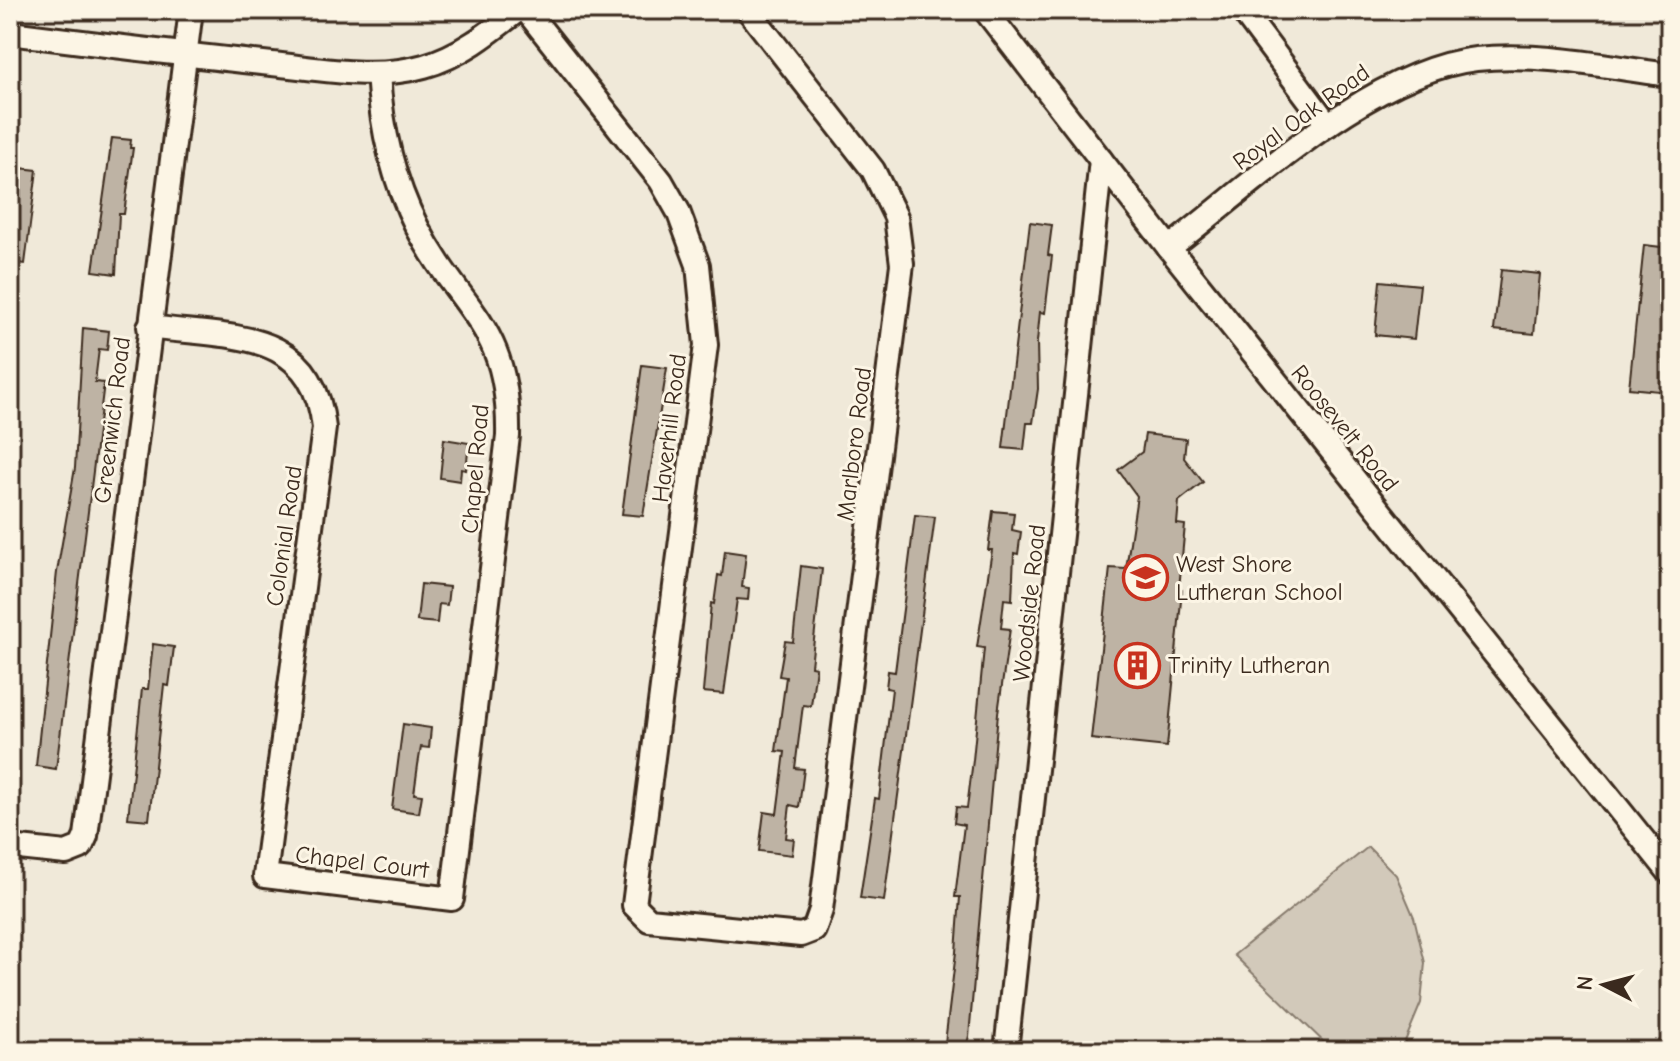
<svg xmlns="http://www.w3.org/2000/svg" width="1680" height="1061" font-family="'Comic Neue',sans-serif">
<style>
.green{fill:#d2c9ba;stroke:#867a6c;stroke-width:2}
.building{fill:#beb3a4;stroke:#3b2a1e;stroke-width:2}
.lines{fill:none;stroke-linecap:round;stroke-linejoin:round}
.minor-casing{stroke:#3b2a1e;stroke-width:28}
.minor{stroke:#fcf5e5;stroke-width:22}
.labels{text-anchor:middle;stroke-width:6;stroke-linejoin:round;paint-order:stroke}
.street-label{font-size:24px;fill:#3b2a1e;stroke:#fcf5e5}
.poi-label{font-size:24px;fill:#3b2a1e;stroke:#fcf5e5;text-anchor:start}
</style>
<rect width="100%" height="100%" fill="#f0e9d9"/>
<filter id="ink" filterUnits="userSpaceOnUse"><feTurbulence type="fractalNoise" baseFrequency=".0125" numOctaves="2"/><feDisplacementMap in="SourceGraphic" scale="16" xChannelSelector="R" yChannelSelector="G"/><feConvolveMatrix kernelMatrix="1 2 1 2 8 2 1 2 1" color-interpolation-filters="sRGB"/></filter>
<g filter="url(#ink)">
<path class="green" d="M1368,847L1396,875L1414,917L1425,963L1421,1003L1401,1051H1333L1234,955Z"/>
<g class="building">
<path d="M112,138L131,140L130,148H133L124,214H119L116,274L93,271Z"/>
<path d="M11,167L37,170L25,264L10,262L16,187L10,186Z"/>
<path d="M1030,222L1052,225L1048,255L1052,256L1045,313L1040,312L1037,342L1038,389L1033,423H1027L1024,450L1003,448Z"/>
<path d="M1644,245L1670,248L1669,392L1629,388Z"/>
<path d="M1501,270L1540,274L1534,334L1494,330Z"/>
<path d="M1380,281L1420,285L1414,339L1375,335Z"/>
<path d="M83,328L109,331L107,350L99,349L95,382L104,383L56,769L36,766L57,572L75,468Z"/>
<path d="M642,365L667,368L643,516L622,514Z"/>
<path d="M1145,434L1186,439L1184,458L1203,482L1179,501L1177,524L1185,525L1179,589L1182,590L1167,747L1091,739L1110,568L1126,569L1137,496L1118,470L1142,452Z"/>
<path d="M444,439L469,443L466,470L461,469L460,481L440,478Z"/>
<path d="M993,511L1014,513L1012,530L1021,532L1018,554L1014,553L1012,600L1004,599L1001,628L1010,629L998,713L969,1036L965,1051H944L956,952L960,897H955L964,825L954,823L956,807L967,808L973,760L984,648L977,647L992,550H988Z"/>
<path d="M915,515L935,517L884,901L860,898L875,798L879,799L892,689L886,688L888,671L895,672Z"/>
<path d="M725,551L746,554L742,587L749,588L748,600L737,599L724,694L703,692L711,603L714,604L718,575L722,576Z"/>
<path d="M801,566L822,569L811,666L816,667L811,706L803,705L795,768L804,769L799,807L790,805L786,838L794,839L792,855L759,851L764,812L777,814L785,752L776,751L786,677L779,676L785,641L793,642Z"/>
<path d="M421,584L449,587L447,605L439,604L437,623L417,621Z"/>
<path d="M153,644L174,647L169,686L164,685L149,820L128,818L142,689H148Z"/>
<path d="M403,724L431,728L429,748L421,747L418,765L414,794L422,795L419,813L392,809Z"/>
</g>
<g class="lines">
<defs>
<g id="minor">
<path d="M526,10L661,181L678,211L698,265L706,345L634,905L649,920L801,935L814,930L821,910L902,264L896,217L873,170L748,10"/>
<path d="M985,10L1169,248L1670,873"/>
<path d="M1242,10L1328,125"/>
<path d="M10,33C97,44 184,55 272,64C321,69 375,80 424,66C460,56 489,33 518,10"/>
<path d="M1169,248C1253,184 1370,71 1476,59C1539,52 1607,67 1670,75"/>
<path d="M149,327C229,338 313,327 324,428L265,876L452,899L508,436C510,324 462,314 417,227C393,180 381,126 378,73"/>
<path d="M10,847L66,853L81,847L86,836L191,10"/>
<path d="M1006,1051L1101,160"/>
</g>
</defs>
<use href="#minor" class="minor-casing"/>
<use href="#minor" class="minor"/>
</g>
</g>
<defs>
<symbol id="school-ring" viewBox="-11 -11 22 22"><circle r="9.5" fill="#fcf5e5" stroke="#c8321e" stroke-width="1.5"/><path d="M0-5L7-2L0 1L-7-2ZM-4 1L0 2.5L4 1V4Q0 6-4 4Z" fill="#c8321e"/></symbol>
<symbol id="building-ring" viewBox="-11 -11 22 22"><circle r="9.5" fill="#fcf5e5" stroke="#c8321e" stroke-width="1.5"/><path d="M-4-6H4V6H1V3H-1V6H-4ZM-2.5-4.3h1.7v1.8h-1.7ZM.8-4.3h1.7v1.8H.8ZM-2.5-1h1.7V.8h-1.7ZM.8-1h1.7V.8H.8Z" fill="#c8321e"/></symbol>
</defs>
<g fill-rule="evenodd">
<use href="#school-ring" x="1120" y="552" width="51" height="51"/>
<use href="#building-ring" x="1112" y="640" width="51" height="51"/>
</g>
<g class="labels">
<g class="street-label">
<text transform="translate(1301 117) rotate(-36)" y="8">Royal Oak Road</text>
<text transform="translate(112 420) rotate(-83)" y="8">Greenwich Road</text>
<text transform="translate(669 428) rotate(-83)" y="8">Haverhill Road</text>
<text transform="translate(1345 428) rotate(51)" y="8">Roosevelt Road</text>
<text transform="translate(854 444) rotate(-83)" y="8">Marlboro Road</text>
<text transform="translate(475 469) rotate(-85)" y="8">Chapel Road</text>
<text transform="translate(284 536) rotate(-82)" y="8">Colonial Road</text>
<text transform="translate(1029 603) rotate(-84)" y="8">Woodside Road</text>
<text transform="translate(362 862) rotate(7)" y="8">Chapel Court</text>
</g>
<g class="poi-label">
<text x="1176" y="572">West Shore<tspan x="1176" dy="28">Lutheran School</tspan></text>
<text x="1168" y="673">Trinity Lutheran</text>
</g>
</g>
<rect width="1680" height="1061" fill="none" stroke="#fcf5e5" stroke-width="40"/>
<rect x="20" y="20" width="1640" height="1021" fill="none" stroke="#3b2a1e" stroke-width="3" filter="url(#ink)"/>
<g transform="translate(1604 985) rotate(276)" stroke="#fcf5e5" stroke-width="6" paint-order="stroke">
<path d="M0-6L14 30L0 20L-14 30Z" fill="#3b2a1e"/>
<text y="-12" font-size="22" font-weight="bold" text-anchor="middle" fill="#3b2a1e">N</text>
</g>
</svg>
